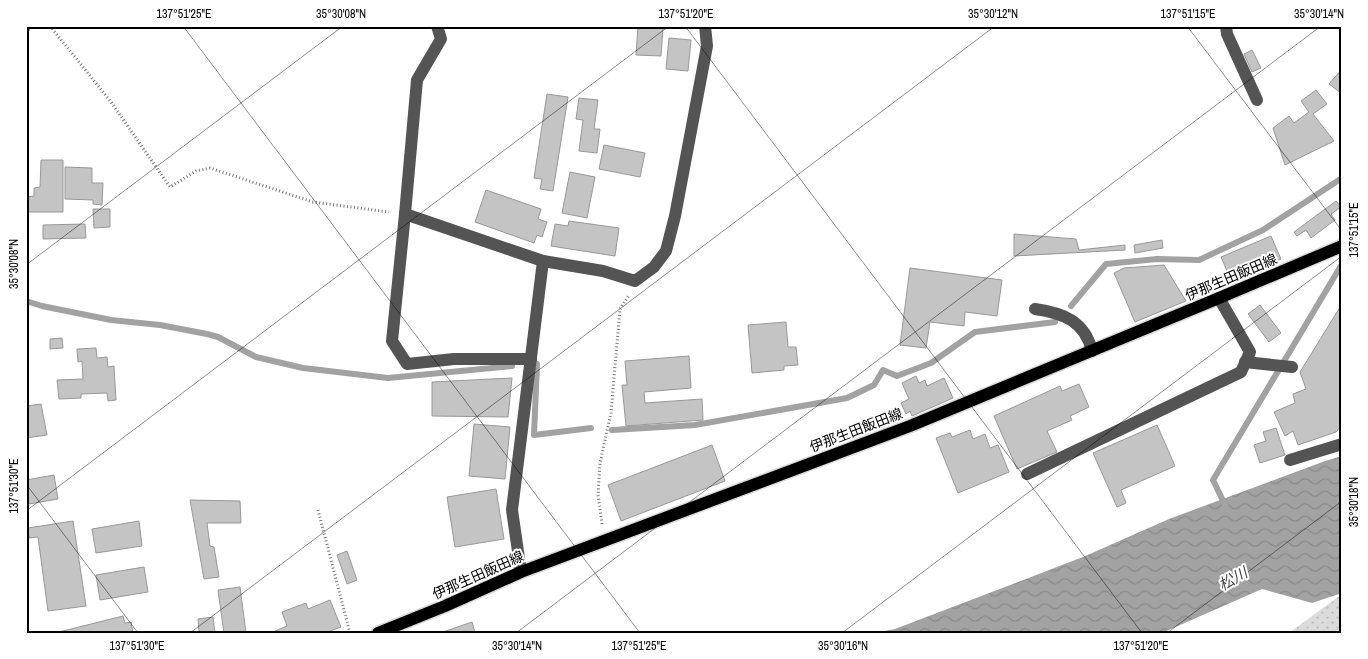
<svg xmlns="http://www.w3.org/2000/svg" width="1368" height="659" font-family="'Archivo Narrow','Noto Sans JP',sans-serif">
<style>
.grass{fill:url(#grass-dots)}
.water{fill:url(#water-waves)}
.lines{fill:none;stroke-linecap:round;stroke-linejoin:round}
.stream{stroke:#a2a2a2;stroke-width:6}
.building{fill:#c4c4c4;stroke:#989898}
.major-casing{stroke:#dbdbdb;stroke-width:15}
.path{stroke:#767676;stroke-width:3;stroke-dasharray:1 2.5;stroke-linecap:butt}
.minor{stroke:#545454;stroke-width:12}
.major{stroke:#000;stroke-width:12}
.ticks{fill:none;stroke:#000;stroke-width:1;stroke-opacity:0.45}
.labels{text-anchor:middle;stroke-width:4;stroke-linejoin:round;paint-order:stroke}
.street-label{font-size:14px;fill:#000;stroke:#fff}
.water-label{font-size:15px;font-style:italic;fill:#434343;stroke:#fff}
.neatline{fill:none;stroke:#000;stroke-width:2}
.ticks-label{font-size:12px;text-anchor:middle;fill:#000}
</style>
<defs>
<pattern id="grass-dots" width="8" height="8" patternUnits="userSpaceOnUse" patternTransform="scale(1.25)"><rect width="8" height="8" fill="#dbdbdb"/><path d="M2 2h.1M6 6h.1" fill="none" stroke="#bababa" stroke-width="1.8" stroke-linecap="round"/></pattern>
<pattern id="water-waves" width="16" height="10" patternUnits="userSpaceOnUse" patternTransform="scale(1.25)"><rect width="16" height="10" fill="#a2a2a2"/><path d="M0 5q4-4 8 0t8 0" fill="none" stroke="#8a8a8a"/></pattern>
</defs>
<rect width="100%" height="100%" fill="#fff"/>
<path class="grass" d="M1342,594V633H1289Z"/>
<path class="water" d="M1342,456V593L1312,603L1262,589L1162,633H874L895,629L1083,557L1169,519L1325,461Z"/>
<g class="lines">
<g class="stream">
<path d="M26,301L42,306L111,320L160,325L207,334L218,337L256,357L303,368L388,378L512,366"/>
<path d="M1071,306L1106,264L1157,259L1199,260L1263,230L1342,178"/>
<path d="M537,364L534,435L591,428"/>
<path d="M612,430L695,425L847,398L874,385L883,370L897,376L931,363L975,332L1055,322"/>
<path d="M1226,507L1213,480L1342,264"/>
</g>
</g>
<g class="building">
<path d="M638,26L663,28L661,56L636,55Z"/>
<path d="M669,38L691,40L688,71L666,69Z"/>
<path d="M1252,50L1261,68L1252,72L1244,54Z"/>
<path d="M1342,69V94L1329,84Z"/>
<path d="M1316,90L1327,104L1313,114L1334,141L1285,165L1273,128L1289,116L1294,123L1309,112L1301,101Z"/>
<path d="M547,94L568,97L553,191L540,189L542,179L534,178Z"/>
<path d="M579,98L598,100L594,129H600L597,153L579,151L583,120L576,119Z"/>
<path d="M604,145L645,153L640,177L599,169Z"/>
<path d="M41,160H63V212H26V197L34,196V188L40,187Z"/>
<path d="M65,167L92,168V183H103L102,205L93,204V200L65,199Z"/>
<path d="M570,172L595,177L587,218L562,213Z"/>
<path d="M486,190L541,209L538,219L547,222L542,237L537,235L534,243L475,222Z"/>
<path d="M1336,201L1341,207L1331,214L1335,220L1311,238L1306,230L1297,236L1294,232Z"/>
<path d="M93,209H110V227L94,228Z"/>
<path d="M569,221L619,228L615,256L551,246L555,224L568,226Z"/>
<path d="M85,224L86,238L43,239V225Z"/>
<path d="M1014,234L1076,239L1079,250L1125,245V250L1014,256Z"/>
<path d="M1271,236L1281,259L1231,280L1221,257Z"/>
<path d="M1162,240L1163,248L1135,253L1134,245Z"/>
<path d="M1164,265L1186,301L1135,322L1114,273L1124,268Z"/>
<path d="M910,268L1002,280L997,316L965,312L964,326L930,322L926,348L900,345Z"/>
<path d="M1342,304V408L1339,409L1342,415V425L1336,432L1298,445L1293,431L1285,436L1274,412L1295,403L1293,394L1306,389L1300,372Z"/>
<path d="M1260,305L1281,333L1269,342L1248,314Z"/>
<path d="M786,322L788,347H796L798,365L784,366V370L752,373L748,325Z"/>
<path d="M62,338L63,348L50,349V339Z"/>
<path d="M96,348L97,358L107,357L108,367L114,366L116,400L108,401L107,393L81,394V398L59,399L57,380L83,379L82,361L78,362L77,349Z"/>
<path d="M689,356L691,388L644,392L645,403L702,399L703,420L626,426L622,385H627L625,361Z"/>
<path d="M916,376L919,383L925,380L927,386L944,378L953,398L912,416L910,411L906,414L901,403L909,399L902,383Z"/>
<path d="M512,378L508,417L432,416V382Z"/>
<path d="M1079,384L1089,407L1070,416L1072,420L1047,431L1057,452L1017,469L994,416L1060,386L1062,391Z"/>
<path d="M41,404L47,435L26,438V406Z"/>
<path d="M474,424L510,427L505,479L469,476Z"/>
<path d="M1157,425L1175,466L1121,490L1126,503L1117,507L1093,453Z"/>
<path d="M1276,428L1285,455L1260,463L1254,445L1266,441L1263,432Z"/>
<path d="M970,430L973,439L985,434L990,448L998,445L1009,472L958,493L936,438L950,433L952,437Z"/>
<path d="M712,445L725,481L621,521L608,485Z"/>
<path d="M54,475L58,499L29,504L26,480Z"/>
<path d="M496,489L504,539L455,547L447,497Z"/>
<path d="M190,500L240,501L241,523H207L210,546L214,547L219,577L204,579Z"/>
<path d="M73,521L86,606L48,611L38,537L29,538L28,528Z"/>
<path d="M139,521L142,546L96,553L92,529Z"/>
<path d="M347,551L357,580L347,584L337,555Z"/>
<path d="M144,567L148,592L100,600L96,575Z"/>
<path d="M240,587L246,633H224L218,590Z"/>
<path d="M330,600L341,627L325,633H275V631L287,626L282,612L306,603L308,609Z"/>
<path d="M123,616L125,623L131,622L133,633H55Z"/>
<path d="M213,617L215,633H199L198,619Z"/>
<path d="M472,622L475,633H440Z"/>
</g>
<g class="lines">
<defs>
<path id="major" d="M378,633L445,606L521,572L910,426L1219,298L1342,246"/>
</defs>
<use href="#major" class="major-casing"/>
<g class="path">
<path d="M50,26L111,102L170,187L196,171L210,168L313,202L389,212"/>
<path d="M26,32L33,26"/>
<path d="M318,510L350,633"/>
<path d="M602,524L598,495L600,463L611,413L620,309L629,295"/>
</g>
<g class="minor">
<path d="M437,26L441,39L417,80L405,214L543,261L603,271L635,281L654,267L666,251L675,216L707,46L705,26"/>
<path d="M1226,26L1227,34L1257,100"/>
<path d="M405,214L392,341L407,364L454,359H531"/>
<path d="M1035,309C1063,313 1085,321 1092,351"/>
<path d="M1245,362L1292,367"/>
<path d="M1290,460L1342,444"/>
<path d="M1027,474L1241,372L1250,352L1219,298"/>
<path d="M521,572L512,510L543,261"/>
</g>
<use href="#major" class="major"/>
</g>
<path class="ticks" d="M183,26L640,633M685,26L1142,633M1187,26L1342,231M26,265L343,26M26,484L138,633M26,511L669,26M190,633L995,26M516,633L1321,26M842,633L1342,256M1167,633L1342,501"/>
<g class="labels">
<g class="street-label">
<text transform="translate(1231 277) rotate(-23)" y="5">伊那生田飯田線</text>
<text transform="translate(856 430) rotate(-21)" y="5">伊那生田飯田線</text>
<text transform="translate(478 575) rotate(-24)" y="5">伊那生田飯田線</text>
</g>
<g class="water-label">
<text transform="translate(1233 579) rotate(-29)" y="5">松川</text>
</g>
</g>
<rect width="1368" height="659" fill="none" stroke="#ffffff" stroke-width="55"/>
<rect x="28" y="28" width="1312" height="604" class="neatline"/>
<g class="ticks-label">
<text x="184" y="18">137°51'25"E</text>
<text x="341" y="18">35°30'08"N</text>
<text x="686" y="18">137°51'20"E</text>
<text x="993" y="18">35°30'12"N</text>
<text x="1188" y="18">137°51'15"E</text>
<text x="1319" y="18">35°30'14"N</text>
<text transform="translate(1354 230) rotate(-90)" y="4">137°51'15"E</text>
<text transform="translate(14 264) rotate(-90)" y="4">35°30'08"N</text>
<text transform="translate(14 486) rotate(-90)" y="4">137°51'30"E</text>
<text transform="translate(1354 502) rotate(-90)" y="4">35°30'18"N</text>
<text x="137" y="650">137°51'30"E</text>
<text x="517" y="650">35°30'14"N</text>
<text x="639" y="650">137°51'25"E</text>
<text x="843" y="650">35°30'16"N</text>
<text x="1141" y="650">137°51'20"E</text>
</g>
</svg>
